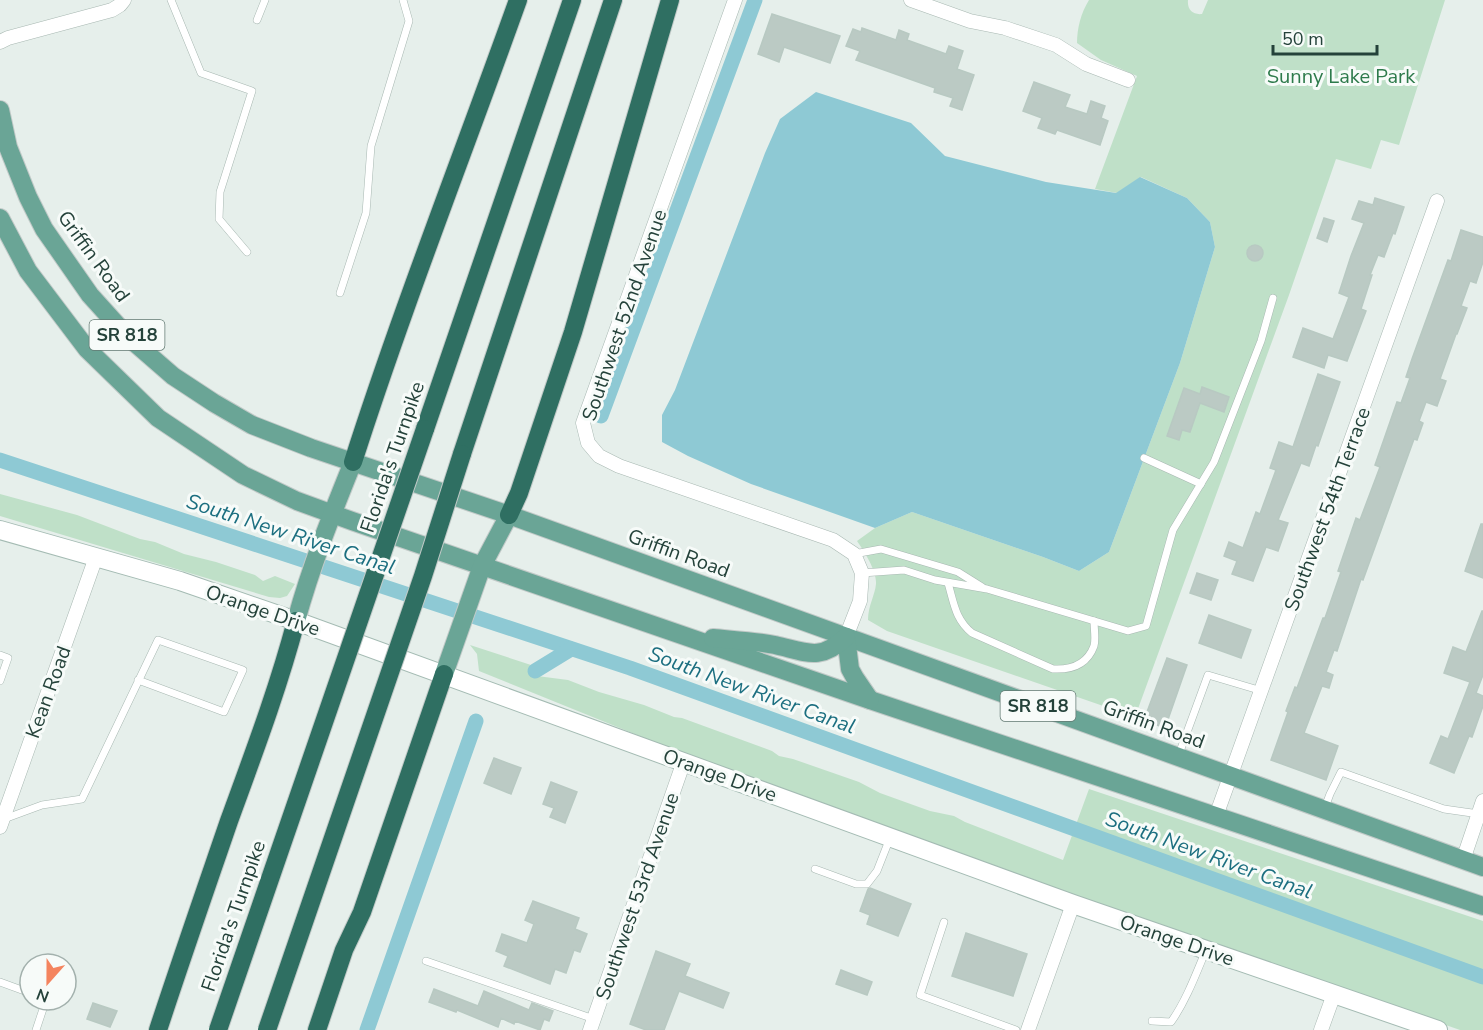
<svg xmlns="http://www.w3.org/2000/svg" width="1483" height="1030" font-family="'Nunito Sans',sans-serif">
<style>
.green{fill:#bfe0c8}
.water{fill:#8ec9d4}
.lines{fill:none;stroke-linecap:round;stroke-linejoin:round}
.canal{stroke:#8ec9d4;stroke-width:15}
.building{fill:#bbcac4;stroke:#b8c9c2;stroke-width:1.5}
.lane-casing{stroke:#a8b8b2;stroke-width:8}
.street-casing{stroke:#a8b8b2;stroke-width:15}
.secondary-casing{stroke:#a4bbb3;stroke-width:20}
.primary-casing{stroke:#c2cac8;stroke-width:20}
.highway-casing{stroke:#c2cac8;stroke-width:20}
.lane{stroke:#fff;stroke-width:7}
.street{stroke:#fff;stroke-width:14}
.secondary{stroke:#fff;stroke-width:18}
.primary{stroke:#6aa596;stroke-width:18}
.highway{stroke:#2f6f62;stroke-width:18}
.highway-bridge-casing{stroke:#c2cac8;stroke-width:20;stroke-linecap:butt}
.highway-bridge{stroke:#2f6f62;stroke-width:18}
.labels{text-anchor:middle;stroke-width:6;stroke-linejoin:round;paint-order:stroke}
.shield{fill:#f7fbf9;stroke:#637a73;stroke-width:1.5}
.shield-label{font-size:18px;font-weight:bold;fill:#24423a}
.park-label{font-size:20px;fill:#2d7a4b;stroke:#f7fbf9}
.street-label{font-size:20px;fill:#24423a;stroke:#f7fbf9}
.water-label{font-size:21px;font-style:italic;fill:#1c6f80;stroke:#f7fbf9}
</style>
<rect width="100%" height="100%" fill="#e6efeb"/>
<g class="green">
<path d="M1089,0H1188C1187,10 1193,15 1202,14L1208,0H1445L1399,145L1381,140L1371,169L1336,159L1289,295L1135,717L887,631L868,620C868,606 875,595 876,584C877,571 864,551 857,541L875,528L912,512L1043,557L1079,571L1109,552L1180,363L1215,247L1210,222L1187,198L1141,177L1117,193L1095,189L1137,76L1101,60L1077,43C1077,28 1081,13 1089,0Z"/>
<path d="M0,494L77,515L140,539L155,542L184,554L216,562L255,575L263,581L275,576L295,584L287,596L280,598L269,597L0,516Z"/>
<path d="M470,645L531,665L537,676L568,680L599,692L644,705L674,717L682,718L772,751L779,756L793,759L859,782L880,793L930,811L954,816L965,822L1063,860L1089,789L1483,921V1030H1460L960,855L647,739L479,671L477,654Z"/>
</g>
<path class="water" d="M816,92L911,123L945,156L1046,182L1116,193L1140,177L1187,198L1210,222L1215,247L1180,363L1109,552L1079,571L1043,557L912,512L875,528L751,484L688,456L662,442V415L675,390L765,153L780,119Z"/>
<g class="lines">
<g class="canal">
<path d="M601,416L755,0"/>
<path d="M0,460L630,668L1483,977"/>
<path d="M535,671L571,649"/>
<path d="M367,1030L476,721"/>
</g>
</g>
<g class="building">
<path d="M772,14L840,36L830,63L784,47L779,62L758,54Z"/>
<path d="M862,28L896,40L899,30L909,34L907,40L946,54L949,46L963,51L957,69L974,75L962,110L950,106L953,98L934,92L935,88L856,60L860,51L846,46L853,29L861,32Z"/>
<path d="M1034,82L1070,95L1065,107L1087,114L1091,101L1105,106L1101,118L1108,121L1100,145L1057,130L1055,134L1038,128L1042,118L1023,111Z"/>
<path d="M1375,198L1404,207L1395,234L1393,233L1384,257L1378,255L1370,275H1372L1361,309L1366,311L1347,361L1328,355L1324,368L1293,357L1303,328L1333,339L1349,297L1339,293L1351,256L1364,223L1352,219L1359,201L1373,205Z"/>
<path d="M1324,218L1334,221L1327,242L1317,238Z"/>
<path d="M1461,230L1483,237V262L1476,283L1470,281L1461,306L1467,308L1457,334H1456L1440,379L1446,381L1437,406L1426,402L1419,421L1423,423L1417,440L1414,439L1363,580L1361,579L1337,651L1334,650L1326,672L1333,675L1329,688L1322,686L1304,733L1338,746L1326,780L1271,760L1288,712L1286,711L1295,687L1297,688L1323,618H1325L1341,572L1338,571L1356,518L1360,520L1380,467L1375,465L1397,402L1401,403L1410,378L1406,377L1412,359L1448,260L1451,261Z"/>
<circle cx="1255" cy="253" r="8"/>
<path d="M1318,374L1340,382L1318,446L1316,445L1309,466L1301,463L1278,520L1288,523L1278,551L1266,547L1253,581L1232,574L1237,561L1224,556L1229,542L1243,548L1256,512L1260,514L1276,470L1270,468L1279,442L1293,447Z"/>
<path d="M1202,387L1229,397L1224,412L1200,403L1190,432L1182,430L1179,440L1167,436L1184,388L1200,394Z"/>
<path d="M1481,524H1483V578L1465,571Z"/>
<path d="M1197,573L1218,580L1211,600L1190,593Z"/>
<path d="M1482,611H1483V675L1476,693L1483,696V706L1472,737L1469,736L1454,773L1430,763L1441,736L1448,739L1470,682L1444,673L1453,647L1466,652Z"/>
<path d="M1209,615L1251,630L1241,658L1199,643Z"/>
<path d="M1167,658L1187,665L1165,728L1144,720Z"/>
<path d="M494,758L521,768L511,794L484,783Z"/>
<path d="M551,782L577,792L565,823L550,817L554,808L543,804Z"/>
<path d="M870,888L911,904L898,936L867,924L870,915L860,911L868,889Z"/>
<path d="M533,901L579,918L575,929L587,934L580,952L574,950L566,973L555,969L550,984L504,966L508,956L496,951L502,934L527,943L534,924L525,920Z"/>
<path d="M966,933L1027,954L1013,996L952,976Z"/>
<path d="M656,951L690,964L685,976L729,993L723,1008L679,991L664,1030H646L630,1024Z"/>
<path d="M841,970L872,982L867,995L836,984Z"/>
<path d="M434,989L478,1006L484,991L529,1010L532,1003L553,1011L549,1021L544,1019L540,1030L515,1021L514,1024L501,1018L498,1027L457,1010L456,1012L429,1002Z"/>
<path d="M93,1003L117,1011L110,1027L87,1019Z"/>
</g>
<g class="lines">
<defs>
<g id="lane">
<path d="M171,0L201,73L252,91L220,192L219,219L247,252"/>
<path d="M257,20L265,0"/>
<path d="M340,293L366,213L371,146L409,21L403,0"/>
<path d="M1144,458L1201,484"/>
<path d="M854,554L881,549L958,572L982,587"/>
<path d="M862,573L904,570L935,580L987,589L1128,631L1146,626L1173,530L1214,462L1261,341L1273,298"/>
<path d="M948,583C954,603 955,619 972,633L1053,669C1071,670 1087,665 1094,646C1096,639 1094,629 1094,621"/>
<path d="M0,655L8,658L0,681"/>
<path d="M1179,754L1208,675L1262,691"/>
<path d="M1324,810L1330,794L1341,772L1444,809L1479,814"/>
<path d="M4,819L42,805L82,799L158,640L243,670L224,712L138,680"/>
<path d="M815,869L856,884H867L877,871L890,838"/>
<path d="M944,922L920,995L1016,1030"/>
<path d="M426,961L594,1019"/>
<path d="M0,982L30,993"/>
<path d="M1152,1021L1171,1022C1186,1001 1196,974 1206,950"/>
<path d="M36,1030L46,1000"/>
</g>
<g id="street">
<path d="M735,0L583,423L588,443L599,456L619,466L833,540L854,554L862,573L860,601L846,637"/>
<path d="M911,0L970,21L1005,28L1056,45L1086,64L1128,80"/>
<path d="M0,42L8,38L112,10L120,5L124,0"/>
<path d="M1216,816L1437,201"/>
<path d="M0,827L96,557"/>
<path d="M1463,860L1483,801"/>
<path d="M590,1030L684,761"/>
<path d="M1028,1030L1073,904"/>
<path d="M1321,1030L1334,994"/>
</g>
<path id="secondary" d="M0,530L180,581L296,621L1073,904L1438,1030"/>
<g id="primary">
<path d="M0,110L8,147L28,197L44,229L90,295L127,336L173,376L214,403L252,425L311,448L509,515L1483,867"/>
<path d="M0,218L28,271L87,349L158,418L243,475L297,501L352,521L870,700L1483,906"/>
<path d="M296,621C311,566 332,514 353,462"/>
<path d="M846,637L850,669L855,678L870,700"/>
<path d="M713,638C734,640 755,641 775,645C806,652 820,662 846,637"/>
<path d="M444,674L482,566L509,515"/>
</g>
<g id="highway">
<path d="M425,429L572,0"/>
<path d="M462,454L613,0"/>
<path d="M353,462C403,306 463,154 518,0"/>
<path d="M509,515L519,493L573,332L670,0"/>
<path d="M158,1030C181,960 205,891 229,821C253,755 278,689 296,621"/>
<path d="M317,1030L344,950L362,912L444,674"/>
</g>
</defs>
<use href="#lane" class="lane-casing"/>
<use href="#street" class="street-casing"/>
<use href="#secondary" class="secondary-casing"/>
<use href="#primary" class="primary-casing"/>
<use href="#highway" class="highway-casing"/>
<use href="#lane" class="lane"/>
<use href="#street" class="street"/>
<use href="#secondary" class="secondary"/>
<use href="#primary" class="primary"/>
<use href="#highway" class="highway"/>
<defs>
<g id="highway-bridge">
<path d="M218,1030L425,429"/>
<path d="M267,1030L423,576L462,454"/>
</g>
</defs>
<use href="#highway-bridge" class="highway-bridge-casing"/>
<use href="#highway-bridge" class="highway-bridge"/>
</g>
<g class="labels">
<g class="shield">
<rect x="89.5" y="320" width="75" height="30" rx="4.5"/>
<rect x="1000.5" y="691" width="75" height="30" rx="4.5"/>
</g>
<g class="shield-label">
<text x="127" y="341">SR 818</text>
<text x="1038" y="712">SR 818</text>
</g>
<g class="park-label">
<text x="1341" y="83">Sunny Lake Park</text>
</g>
<g class="street-label">
<text transform="translate(94 256) rotate(54)" y="7">Griffin Road</text>
<text transform="translate(624 315) rotate(-71)" y="7">Southwest 52nd Avenue</text>
<text transform="translate(392 457) rotate(-71)" y="7">Florida's Turnpike</text>
<text transform="translate(1327 509) rotate(-70)" y="7">Southwest 54th Terrace</text>
<text transform="translate(679 553) rotate(20)" y="7">Griffin Road</text>
<text transform="translate(263 610) rotate(19)" y="7">Orange Drive</text>
<text transform="translate(48 692) rotate(-70)" y="7">Kean Road</text>
<text transform="translate(1154 724) rotate(20)" y="7">Griffin Road</text>
<text transform="translate(720 775) rotate(20)" y="7">Orange Drive</text>
<text transform="translate(637 896) rotate(-71)" y="7">Southwest 53rd Avenue</text>
<text transform="translate(233 916) rotate(-71)" y="7">Florida's Turnpike</text>
<text transform="translate(1177 940) rotate(19)" y="7">Orange Drive</text>
</g>
<g class="water-label">
<text transform="translate(291 534) rotate(18)" y="7">South New River Canal</text>
<text transform="translate(752 690) rotate(20)" y="7">South New River Canal</text>
<text transform="translate(1209 855) rotate(20)" y="7">South New River Canal</text>
</g>
</g>
<g transform="translate(48 982) rotate(201)"><circle r="28" fill="#f7fbf9" stroke="#a3b1ad" stroke-width="1.5"/>
<path d="M0-4.5L10 22L0 15L-10 22Z" fill="#f4845f"/>
<text y="-9" font-size="16" font-weight="bold" text-anchor="middle" fill="#24423a">N</text>
</g>
<path d="M1273 45v9h104v-9" fill="none" stroke="#24423a" stroke-width="3"/>
<text x="1282" y="45" font-size="18" fill="#24423a" stroke="#f7fbf9" stroke-width="4.5" paint-order="stroke">50 m</text>
</svg>
